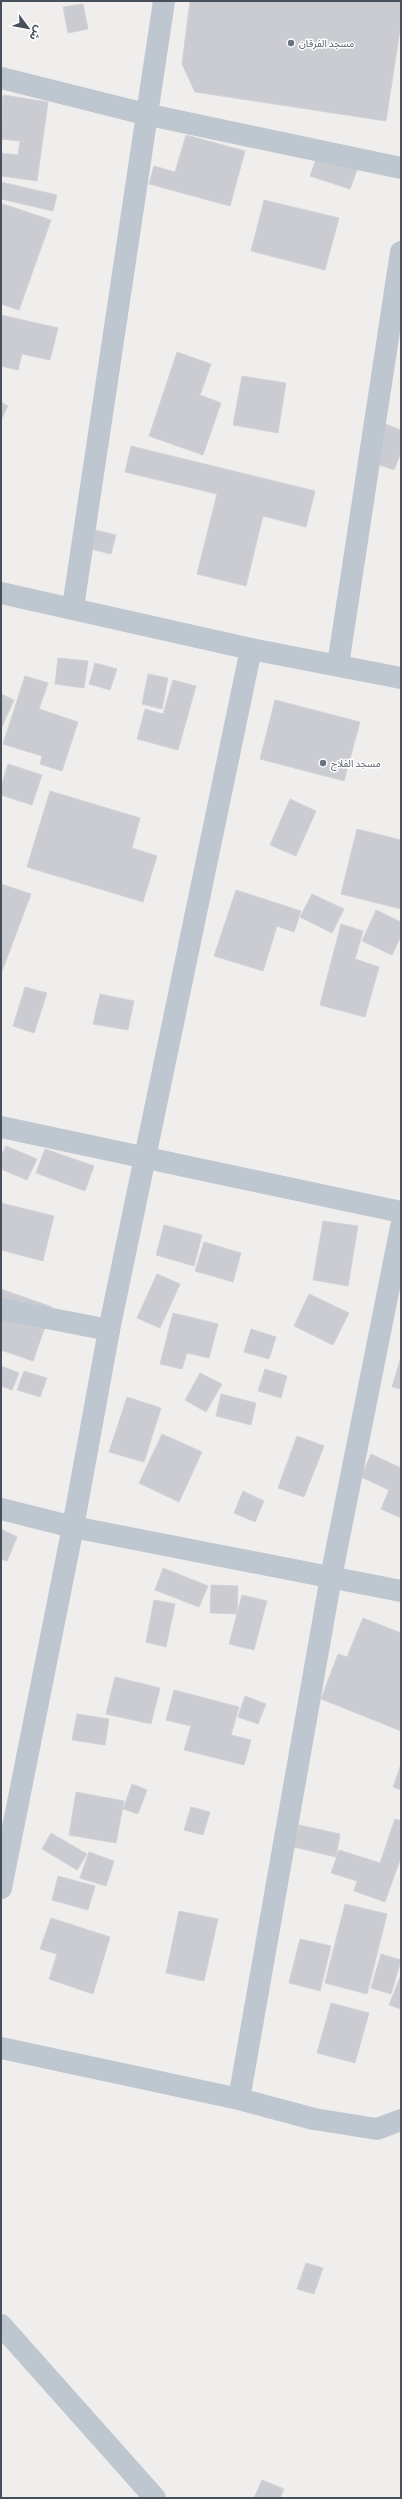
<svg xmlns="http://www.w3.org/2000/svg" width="402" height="2499" font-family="Barlow,'Noto Sans Arabic',sans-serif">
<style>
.building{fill:#caccd2;stroke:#d1d3d8}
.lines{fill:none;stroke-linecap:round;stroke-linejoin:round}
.minor{stroke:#bec6cf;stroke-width:22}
.worship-dot{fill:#6b7280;stroke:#fff;stroke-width:1.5}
.labels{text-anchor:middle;stroke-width:3;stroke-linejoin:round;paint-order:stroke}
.worship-label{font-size:10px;fill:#5b616d;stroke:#fff;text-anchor:start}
</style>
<rect width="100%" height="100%" fill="#f0eded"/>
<g class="building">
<path d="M190,1H401V23L386,121L195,92L182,64Z"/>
<path d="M83,4L88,29L68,33L63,7Z"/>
<path d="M3,95L48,102L37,181L1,176V153L18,155L20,141L1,139Z"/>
<path d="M186,135L245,151L230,206L149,184L154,166L175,172Z"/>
<path d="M318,154L358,167L350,189L310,176Z"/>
<path d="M1,182L57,195L53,211L1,199Z"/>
<path d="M264,200L339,218L325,270L251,251Z"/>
<path d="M3,204L51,220L19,310L1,304V211Z"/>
<path d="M1,315L58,328L50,360L22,354L18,370L1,366Z"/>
<path d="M177,352L211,364L200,395L221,403L203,455L149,436Z"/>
<path d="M242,376L286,383L278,433L233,425Z"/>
<path d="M1,402L8,406L1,420Z"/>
<path d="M385,424L401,430V452L394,470L371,462Z"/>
<path d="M131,446L315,491L306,527L263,516L246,586L197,574L217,494L125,472Z"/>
<path d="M91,529L116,535L111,554L87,548Z"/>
<path d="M58,658L88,661L84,688L55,684Z"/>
<path d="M95,663L117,669L110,690L89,684Z"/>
<path d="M148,674L168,678L162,709L142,704Z"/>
<path d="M25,676L48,683L39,709L78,722L62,771L40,764L42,756L3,744Z"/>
<path d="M173,680L196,686L178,750L137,739L145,709L163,714Z"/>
<path d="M1,694L14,700L1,729Z"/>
<path d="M275,700L360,722L344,781L260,759Z"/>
<path d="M8,764L42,775L32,805L1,795V787Z"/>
<path d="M50,791L140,818L132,848L157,856L143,902L27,867Z"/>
<path d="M290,799L316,811L296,856L270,845Z"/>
<path d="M357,829L401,840V909L341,894Z"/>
<path d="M1,884L31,894L1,974Z"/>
<path d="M236,890L301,911L294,932L277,926L263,971L214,956Z"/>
<path d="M312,894L344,909L332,933L300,917Z"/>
<path d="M376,910L401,922V936L392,955L362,941Z"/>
<path d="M341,924L363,931L355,959L379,967L365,1017L320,1005Z"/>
<path d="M25,987L47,993L34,1033L13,1026Z"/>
<path d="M100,994L134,1001L128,1030L93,1024Z"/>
<path d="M6,1146L37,1159L27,1180L1,1169V1156Z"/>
<path d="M45,1149L94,1166L85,1191L36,1173Z"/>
<path d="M1,1203L54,1216L43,1261L1,1250Z"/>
<path d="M323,1221L358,1226L348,1286L313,1280Z"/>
<path d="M164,1225L202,1235L194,1266L156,1255Z"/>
<path d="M204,1242L241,1253L233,1282L195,1271Z"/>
<path d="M157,1274L180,1284L160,1328L137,1318Z"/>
<path d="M1,1289L52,1307L33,1361L1,1350Z"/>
<path d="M309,1294L349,1313L333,1345L294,1326Z"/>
<path d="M173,1313L218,1324L209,1358L187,1353L182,1369L160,1364Z"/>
<path d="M251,1329L276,1337L269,1359L244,1352Z"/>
<path d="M401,1357V1389L392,1387Z"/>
<path d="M1,1366L19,1373L12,1390L1,1386Z"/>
<path d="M265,1369L287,1376L281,1398L258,1391Z"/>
<path d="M24,1371L47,1378L40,1397L17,1390Z"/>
<path d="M200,1373L222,1384L206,1412L185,1400Z"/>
<path d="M221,1394L256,1403L251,1425L216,1416Z"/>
<path d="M127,1397L161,1408L144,1462L109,1452Z"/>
<path d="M162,1434L202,1452L179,1502L139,1483Z"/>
<path d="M297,1436L324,1446L304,1497L278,1488Z"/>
<path d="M371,1454L401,1468V1518L381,1509L389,1490L361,1477Z"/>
<path d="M243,1491L264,1501L255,1522L234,1513Z"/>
<path d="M1,1529L17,1537L7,1561L1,1559Z"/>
<path d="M163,1568L208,1586L199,1607L155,1590Z"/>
<path d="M211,1585L238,1586L237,1614L210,1613Z"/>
<path d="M242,1595L267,1601L254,1650L229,1644Z"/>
<path d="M154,1600L175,1604L166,1647L146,1642Z"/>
<path d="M363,1618L401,1633V1731L321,1699L338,1654L347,1657Z"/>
<path d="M115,1677L160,1688L151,1724L106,1714Z"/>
<path d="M174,1690L239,1707L231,1735L251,1740L244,1765L184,1750L191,1726L166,1720Z"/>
<path d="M245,1696L266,1704L258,1724L238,1717Z"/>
<path d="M77,1714L109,1719L105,1745L72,1740Z"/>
<path d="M401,1764V1790L393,1787Z"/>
<path d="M132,1784L147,1790L138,1814L123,1809Z"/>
<path d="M76,1792L124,1801L116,1843L69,1835Z"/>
<path d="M191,1807L210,1812L203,1835L184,1830Z"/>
<path d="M395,1819L401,1821V1857L385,1902L354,1891L357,1881L331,1873L339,1850L380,1863Z"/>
<path d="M299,1825L340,1834L336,1857L294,1847Z"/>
<path d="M51,1833L87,1854L77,1870L42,1849Z"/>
<path d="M89,1852L114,1861L106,1886L80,1878Z"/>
<path d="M58,1876L95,1886L88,1910L52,1900Z"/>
<path d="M345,1904L387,1914L367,1994L325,1983Z"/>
<path d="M179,1911L218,1919L204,1981L166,1973Z"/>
<path d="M51,1918L110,1937L93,1994L49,1979L57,1954L40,1949Z"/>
<path d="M300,1939L331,1946L320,1991L289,1983Z"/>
<path d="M381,1954L401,1960L391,1994L371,1988Z"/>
<path d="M401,1975V2009L389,2005Z"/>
<path d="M331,2003L369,2013L355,2063L317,2053Z"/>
<path d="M306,2263L323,2268L314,2294L297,2289Z"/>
<path d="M262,2480L284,2489L280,2498H254Z"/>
</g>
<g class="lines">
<g class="minor">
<path d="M1,78L145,114L401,168"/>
<path d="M1,593L251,649L401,678"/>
<path d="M73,607L164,1"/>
<path d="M338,665L401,252"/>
<path d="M1,1127L401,1212"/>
<path d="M1,1309L109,1330"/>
<path d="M1,1509L73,1527L401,1591"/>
<path d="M1,1888L73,1527L109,1330L251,649"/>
<path d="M1,2048L239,2099L314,2119L377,2129L401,2120"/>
<path d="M239,2099L331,1577L401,1227"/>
<path d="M1,2325L155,2498"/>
</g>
</g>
<g class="worship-dot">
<circle cx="291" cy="43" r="4"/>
<circle cx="323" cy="763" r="4"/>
</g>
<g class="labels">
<g class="worship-label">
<text x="299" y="47">مسجد الفرقان</text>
<text x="331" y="767">مسجد الفلاح</text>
</g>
</g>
<rect width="402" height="2499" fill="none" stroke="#464f5a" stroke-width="4"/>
<g transform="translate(28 28) rotate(122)" stroke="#ffffff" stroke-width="3" paint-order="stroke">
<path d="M0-3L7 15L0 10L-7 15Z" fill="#464f5a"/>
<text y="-6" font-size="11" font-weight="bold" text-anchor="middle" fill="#464f5a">ش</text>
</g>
</svg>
